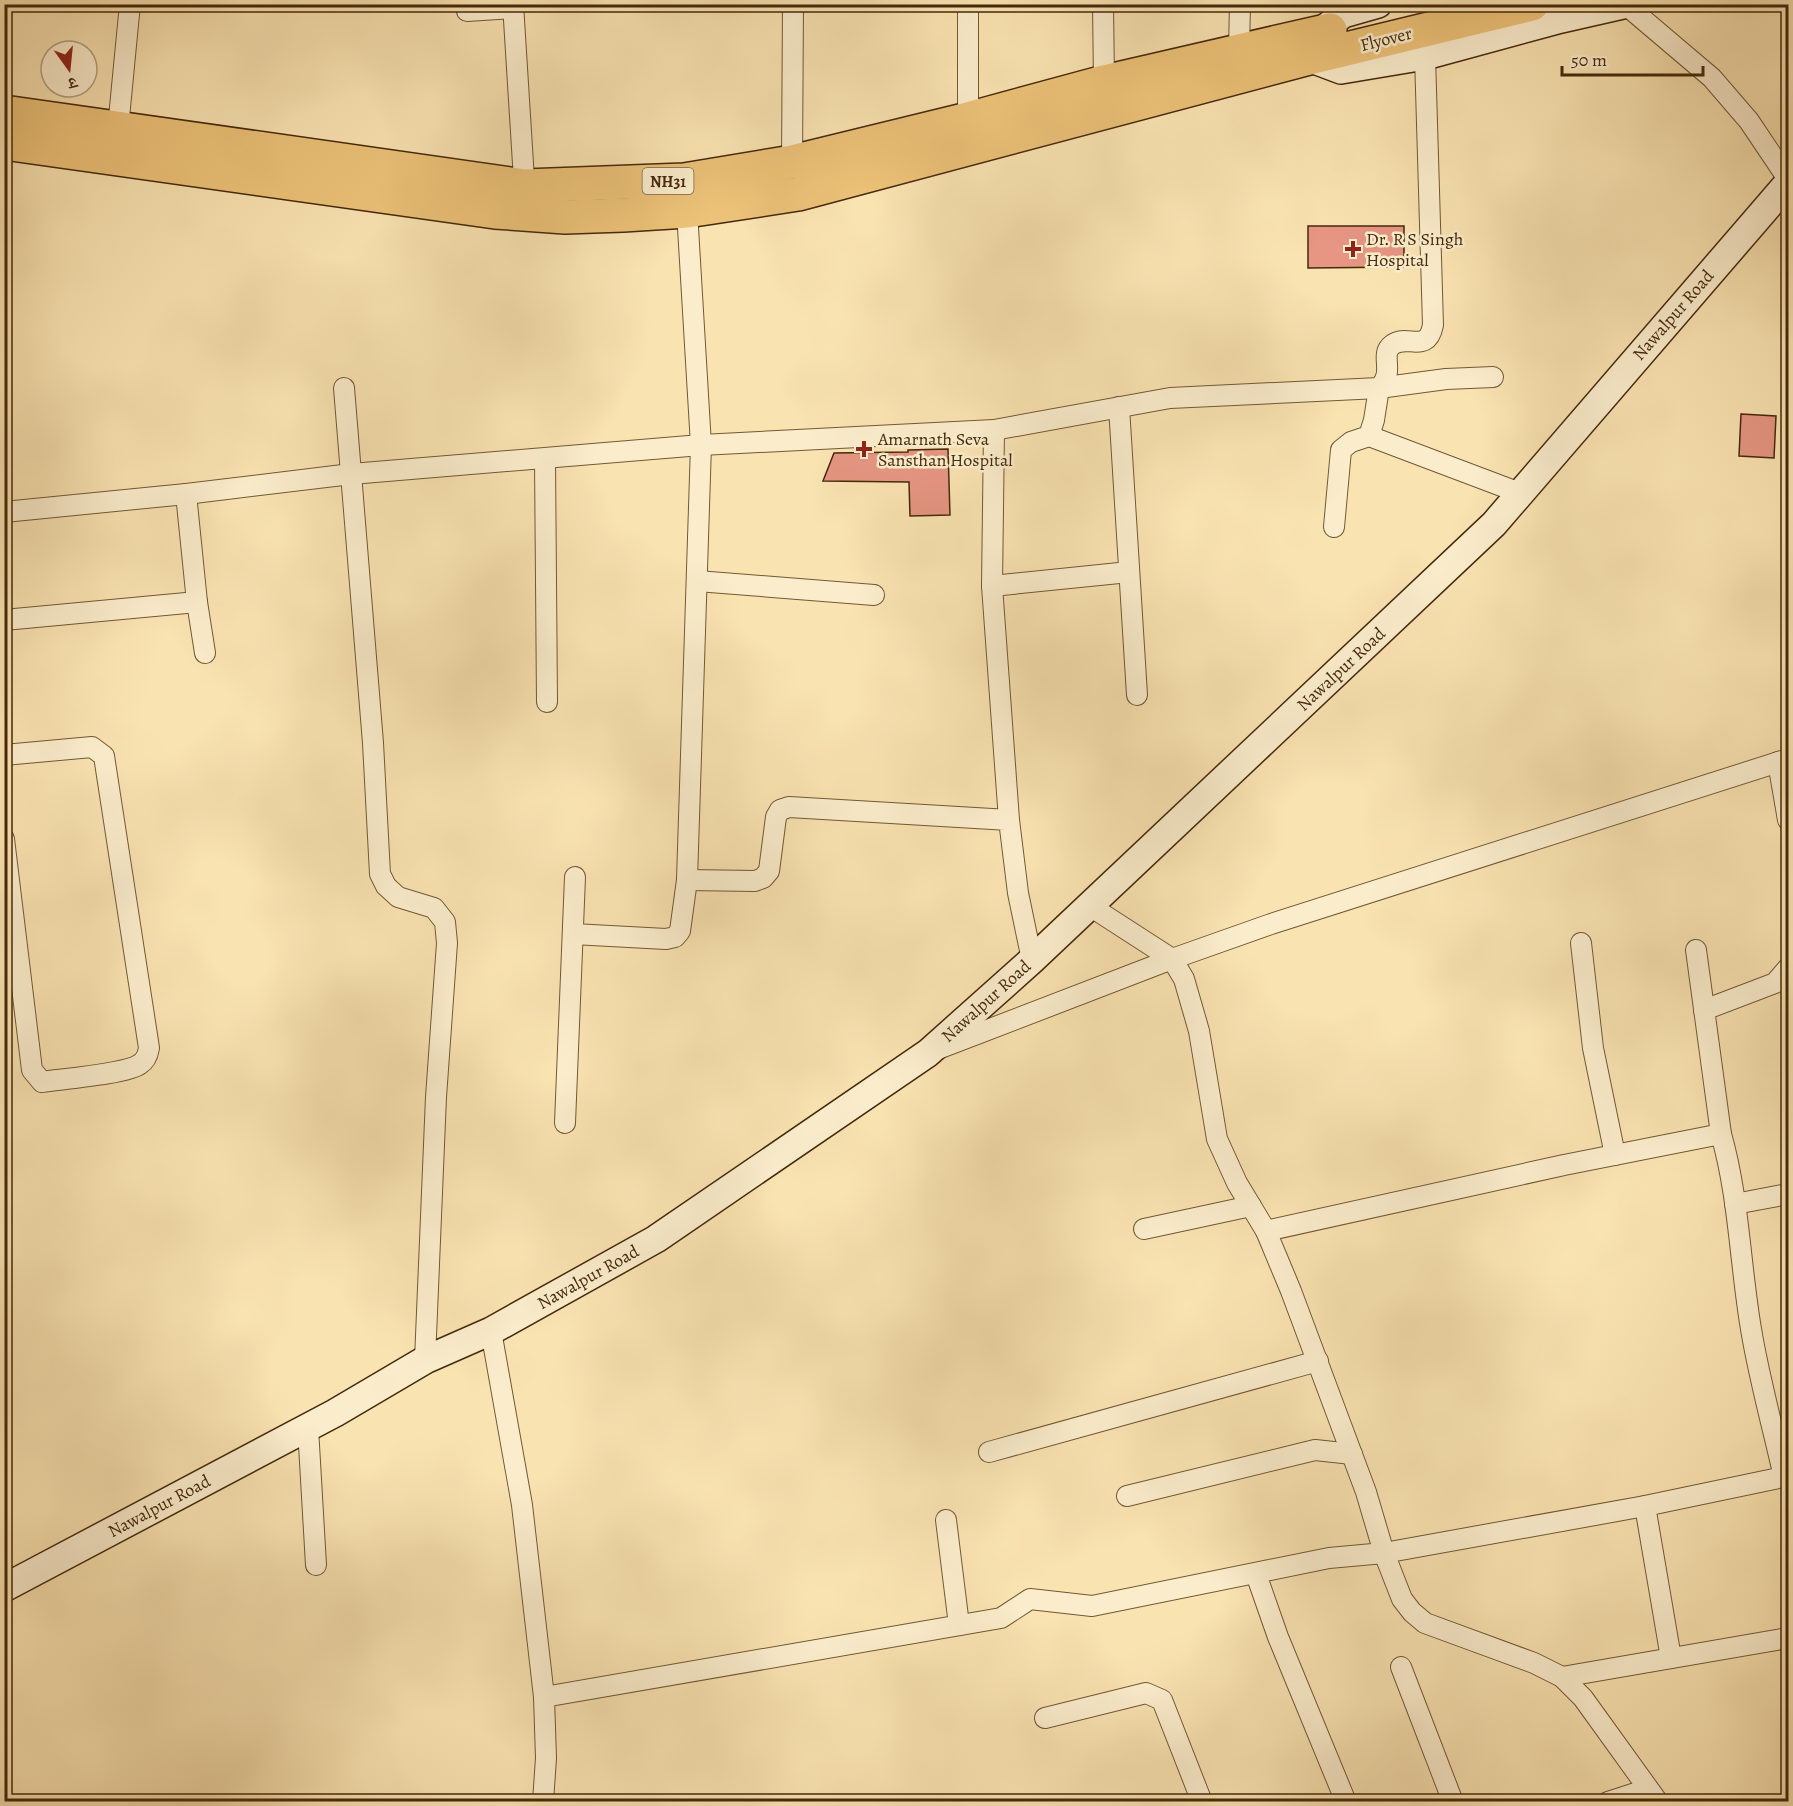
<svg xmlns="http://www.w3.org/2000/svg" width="1793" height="1806" font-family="Alegreya,'Noto Serif Devanagari',serif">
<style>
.building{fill:#e69683;stroke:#45290b;stroke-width:1.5}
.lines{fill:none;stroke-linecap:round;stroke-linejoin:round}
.street-casing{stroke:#725834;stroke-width:22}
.secondary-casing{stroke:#45290b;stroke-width:30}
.highway-casing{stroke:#45290b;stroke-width:36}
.street{stroke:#fbedcc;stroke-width:20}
.secondary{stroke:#fbedcc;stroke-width:27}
.highway{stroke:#ecc278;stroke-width:33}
.poi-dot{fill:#8f2418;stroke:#fbedcc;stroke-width:2}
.labels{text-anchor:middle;stroke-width:5;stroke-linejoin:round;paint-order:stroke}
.shield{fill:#fbedcc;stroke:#7c6445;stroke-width:1.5}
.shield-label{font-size:16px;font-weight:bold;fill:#45290b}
.street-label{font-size:18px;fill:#45290b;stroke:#fbedcc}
.poi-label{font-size:18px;fill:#45290b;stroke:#fbedcc;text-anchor:start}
</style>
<rect width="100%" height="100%" fill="#f9e3b1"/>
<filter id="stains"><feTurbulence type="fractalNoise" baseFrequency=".00333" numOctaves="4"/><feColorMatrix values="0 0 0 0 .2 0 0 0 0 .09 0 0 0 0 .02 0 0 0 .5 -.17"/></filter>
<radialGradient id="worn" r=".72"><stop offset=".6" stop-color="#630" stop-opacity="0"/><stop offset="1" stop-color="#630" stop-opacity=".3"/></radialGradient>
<g class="building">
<path d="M1308,226H1404V267L1308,268Z"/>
<path d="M1741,414L1776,416L1774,458L1739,456Z"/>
<path d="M948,449L950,515L910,516L909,482L823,481L834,453L908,452V450Z"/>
</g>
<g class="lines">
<defs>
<g id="street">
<path d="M513,4L525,196"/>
<path d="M1103,4L1104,82"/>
<path d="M1626,5L1712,78L1749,121L1788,179"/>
<path d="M467,11L514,8"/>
<path d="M1239,50L1240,4"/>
<path d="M968,119V4"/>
<path d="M118,128L130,4"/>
<path d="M792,162L793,4"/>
<path d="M344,388L373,743L380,874L386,886L398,897L434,908L445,922L447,943L436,1097L425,1360"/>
<path d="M1119,407L1137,695"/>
<path d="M994,430L1170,398L1379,388C1396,372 1379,355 1392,345C1407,333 1427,355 1433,325L1425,56"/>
<path d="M1369,436L1520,493"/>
<path d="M545,460L547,702"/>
<path d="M186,494L197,602L205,653"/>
<path d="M4,512L186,494L351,474L701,445L994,430L992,586L1009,820"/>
<path d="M1334,527L1341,450L1351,442L1369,436L1374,420L1379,388L1446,379L1493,377"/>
<path d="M697,581L874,595"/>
<path d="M992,586L1129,572"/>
<path d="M4,620L197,602"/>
<path d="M4,755L92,747L104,756L149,1048C148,1054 145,1061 140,1064C127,1074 61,1079 42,1082L32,1070L4,839"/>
<path d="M1778,762L1788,820"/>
<path d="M687,880L755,881L763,878L769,871L776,817L780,810L789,807L1009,820L1018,893L1032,960"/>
<path d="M1090,906L1172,959L1184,979L1199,1031L1217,1139L1237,1183L1266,1231L1291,1291L1366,1492L1384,1553L1402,1599L1412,1612L1425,1623L1534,1663L1562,1677L1583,1698L1658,1802"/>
<path d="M573,934L666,939L675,937L680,931L687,880L701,445L687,211"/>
<path d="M1581,943L1593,1048L1615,1155"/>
<path d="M1696,950L1721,1134C1739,1197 1740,1264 1751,1329C1759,1378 1773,1428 1784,1477"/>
<path d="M1704,1010L1775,983L1788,968"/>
<path d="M938,1049L1172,959L1271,924L1788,759"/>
<path d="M565,1123L575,877"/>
<path d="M1735,1204L1788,1194"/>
<path d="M1144,1229L1251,1206"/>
<path d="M1266,1231L1564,1165L1721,1134"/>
<path d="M491,1331L522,1505L544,1697L546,1758L543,1802"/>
<path d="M308,1428L316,1565"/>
<path d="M989,1452L1318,1361"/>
<path d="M1127,1496L1315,1450L1352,1454"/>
<path d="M1645,1506L1671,1658"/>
<path d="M946,1520L959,1625"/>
<path d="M1256,1574L1278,1637L1346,1802"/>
<path d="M1401,1667L1453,1802"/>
<path d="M1562,1677L1788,1638"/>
<path d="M544,1697L1001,1618L1030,1599L1092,1606L1329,1558L1384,1553L1645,1506L1788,1476"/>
<path d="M1045,1718L1146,1693L1162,1700L1202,1802"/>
<path d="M1608,1802L1648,1789"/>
</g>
<g id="secondary">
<path d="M1319,33L1343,14L1378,4"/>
<path d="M1309,58L1341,70L1425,56L1561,19L1627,4"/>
<path d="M4,1588L335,1413L425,1360L491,1331L656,1239L928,1053L1032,960L1494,524L1788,183"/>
</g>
<g id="highway">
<path d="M4,112L525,186L684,180L792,162L968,119L1104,82L1330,30"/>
<path d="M4,143L495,212L565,217L623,215L687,211L798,194L1309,58L1532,4"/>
</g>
</defs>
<use href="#street" class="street-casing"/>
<use href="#secondary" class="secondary-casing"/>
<use href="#highway" class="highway-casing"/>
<use href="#street" class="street"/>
<use href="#secondary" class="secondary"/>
<use href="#highway" class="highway"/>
</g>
<g class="poi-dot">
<path d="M1350 240h6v6h6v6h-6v6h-6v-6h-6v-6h6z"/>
<path d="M861 440h6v6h6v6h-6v6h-6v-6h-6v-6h6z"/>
</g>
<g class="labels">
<rect class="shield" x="642.5" y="168" width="51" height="26" rx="4.5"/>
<g class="shield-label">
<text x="668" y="187">NH31</text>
</g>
<g class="street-label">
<text transform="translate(1386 39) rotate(-14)" y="6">Flyover</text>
<text transform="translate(1673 315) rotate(-49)" y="6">Nawalpur Road</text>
<text transform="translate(1341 669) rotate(-43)" y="6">Nawalpur Road</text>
<text transform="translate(986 1001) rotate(-42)" y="6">Nawalpur Road</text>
<text transform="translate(588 1277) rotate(-29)" y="6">Nawalpur Road</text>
<text transform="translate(159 1506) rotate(-28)" y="6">Nawalpur Road</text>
</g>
<g class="poi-label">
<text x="1366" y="245">Dr. R S Singh<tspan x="1366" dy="21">Hospital</tspan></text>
<text x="878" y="445">Amarnath Seva<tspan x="878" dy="21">Sansthan Hospital</tspan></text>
</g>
</g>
<rect width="1793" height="1806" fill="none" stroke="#f9e3b1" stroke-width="24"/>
<rect x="6" y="6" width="1781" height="1794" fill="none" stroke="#45290b" stroke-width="3"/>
<rect x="12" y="12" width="1769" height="1782" fill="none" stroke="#45290b" stroke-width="1.5"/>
<g transform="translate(69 69) rotate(165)"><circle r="28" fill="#fbedcc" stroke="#b29f7f" stroke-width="1.5"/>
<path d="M0-4.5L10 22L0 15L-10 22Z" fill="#8f2418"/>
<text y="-9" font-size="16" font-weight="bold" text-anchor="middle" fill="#45290b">उ</text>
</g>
<path d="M1562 66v9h141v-9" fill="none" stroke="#45290b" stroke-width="3"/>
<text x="1571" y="66" font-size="18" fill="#45290b" stroke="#fbedcc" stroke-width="4.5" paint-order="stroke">50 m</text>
<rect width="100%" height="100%" filter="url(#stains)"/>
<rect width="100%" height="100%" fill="url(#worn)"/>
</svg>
